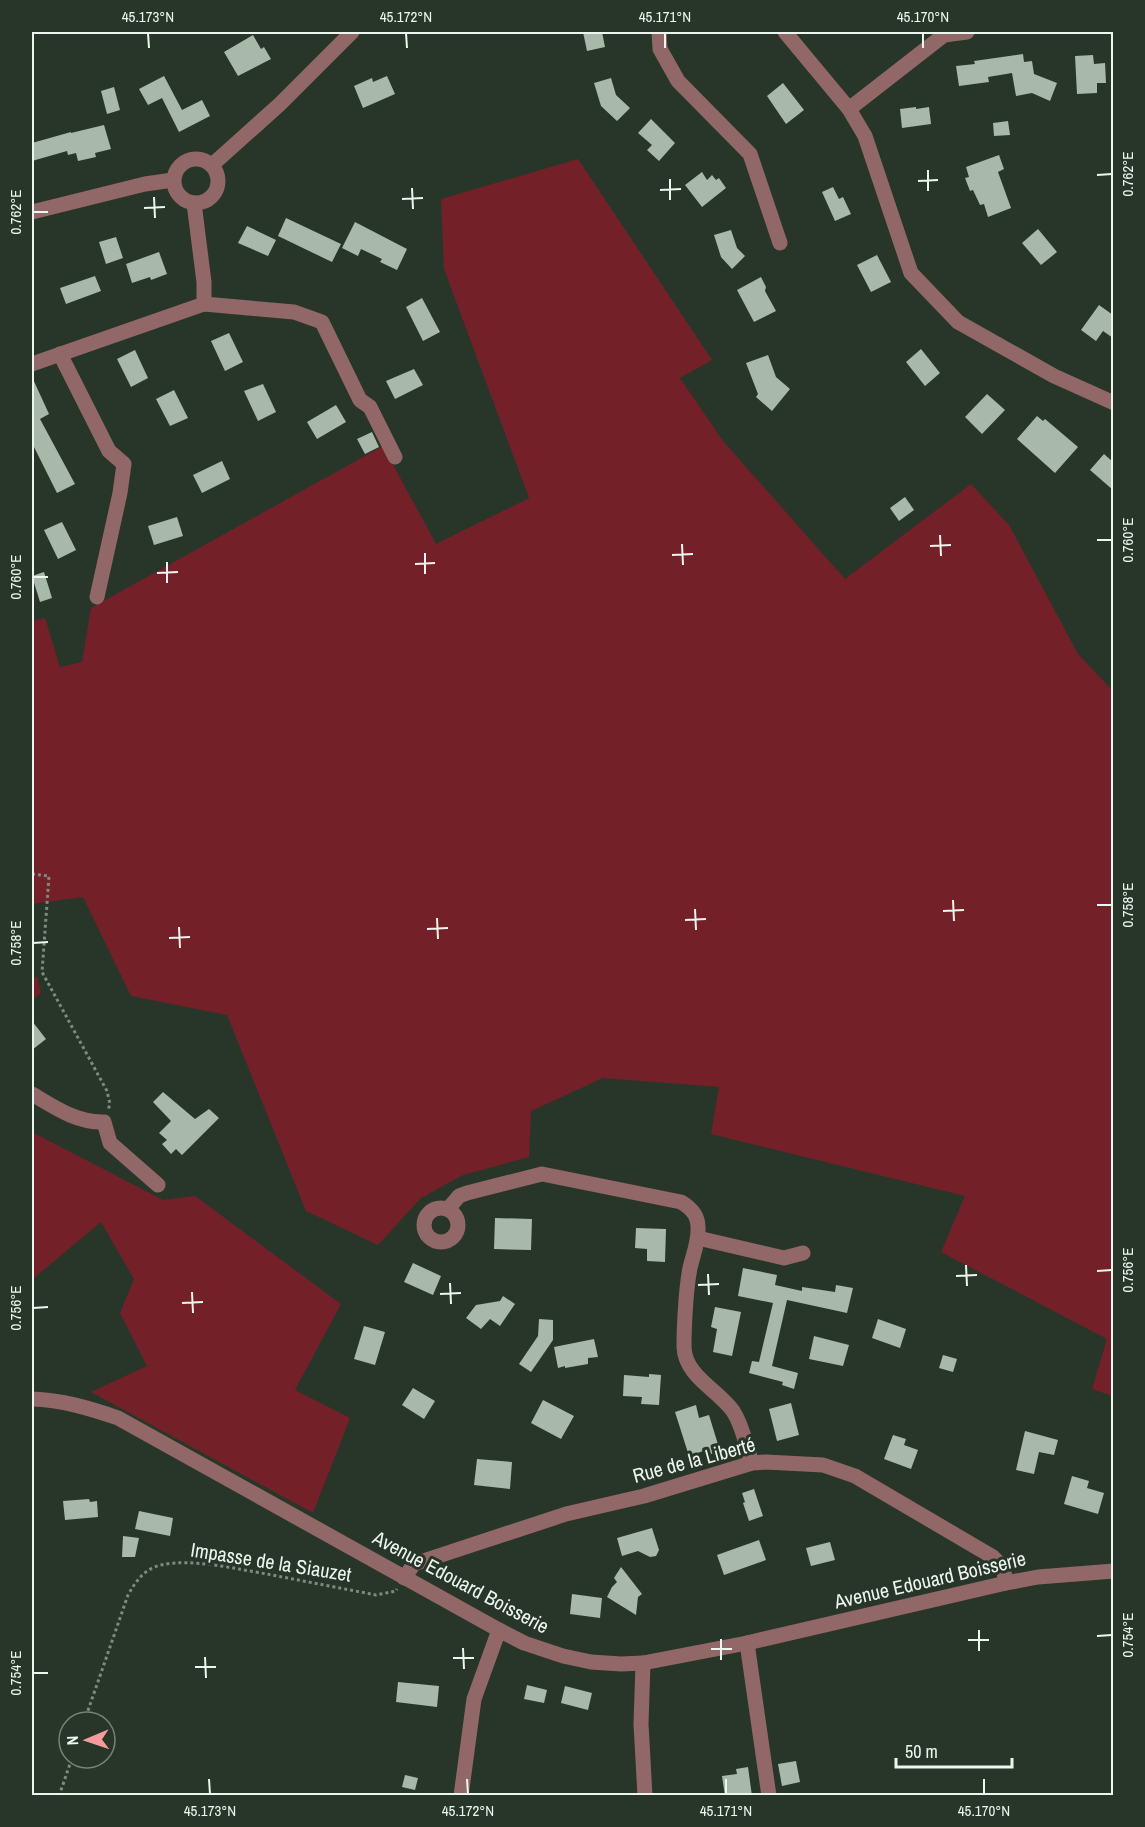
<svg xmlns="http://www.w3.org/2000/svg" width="1145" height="1827" font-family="'Archivo Narrow',sans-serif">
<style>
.green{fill:#742028}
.building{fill:#a8b8a9}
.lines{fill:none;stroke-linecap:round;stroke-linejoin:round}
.path{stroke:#7e897f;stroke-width:3;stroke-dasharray:3 3;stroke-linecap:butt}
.minor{stroke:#926767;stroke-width:15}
.ticks{fill:none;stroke:#edf6ee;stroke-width:2}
.labels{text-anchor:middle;stroke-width:6;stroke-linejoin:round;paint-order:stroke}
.street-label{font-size:20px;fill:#edf6ee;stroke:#28362a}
.neatline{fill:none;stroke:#edf6ee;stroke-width:2}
.ticks-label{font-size:15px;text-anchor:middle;fill:#edf6ee}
</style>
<rect width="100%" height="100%" fill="#28362a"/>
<g class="green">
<path d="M578,159L712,360L680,378L723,441L845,579L971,484L1009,525L1078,654L1113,691V1396L1092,1389L1107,1339L941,1252L965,1196L711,1134L719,1087L603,1078L531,1111L529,1157L463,1175L421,1198L378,1245L306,1211L227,1015L131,996L83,897L32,904V621L45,618L60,667L82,662L91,608L383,446L436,544L529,498L444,269L441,199Z"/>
<path d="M37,977L41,993L32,1000V978Z"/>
<path d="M32,1132L163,1200L195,1196L341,1304L295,1390L350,1418L313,1513L91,1392L147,1366L120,1313L134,1279L101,1222L34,1278L32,1275Z"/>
</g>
<g class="building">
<path d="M583,32H602L605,47L587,51Z"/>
<path d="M253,35L261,49L264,47L271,59L238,76L224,52Z"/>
<path d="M1023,54L1024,62L1032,61L1034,74L1057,83L1050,101L1032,93L1016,96L1012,73L988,77L989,82L959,86L956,66L975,64L974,61Z"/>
<path d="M1093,55L1094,64L1105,63L1106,83H1097V93L1077,94L1075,56Z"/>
<path d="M164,76L182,110L202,100L210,116L179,132L162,98L148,105L139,89Z"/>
<path d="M387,76L395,94L363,108L354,86L372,78L373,82Z"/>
<path d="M611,78L616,95L630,108L617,121L601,106L594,83Z"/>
<path d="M783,83L804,110L786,124L767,96Z"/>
<path d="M114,87L120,110L107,114L101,91Z"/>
<path d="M916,107V109L929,107L931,124L902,128L900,109Z"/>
<path d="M651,119L675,143L659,161L647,150L652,145L638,133Z"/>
<path d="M1008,121L1010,135L994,136L993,123Z"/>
<path d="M104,125L111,149L95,153L96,157L78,161L76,153L68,155L67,151L32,161V143L71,132V133Z"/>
<path d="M999,155L1004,169L998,172L1011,208L988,217L984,204L980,205L973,190L970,191L965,178L969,177L966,167Z"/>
<path d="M702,172L707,180L712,175L716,180L719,178L726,188L702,207L685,185Z"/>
<path d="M833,187L839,199L843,197L851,214L835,221L822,192Z"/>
<path d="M286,218L341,244L332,262L278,236Z"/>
<path d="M355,222L407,249L397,270L380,262L382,259L361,249L358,256L342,248Z"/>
<path d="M247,226L276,240L268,256L238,243Z"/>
<path d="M1038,229L1057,252L1041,265L1022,243Z"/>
<path d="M731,230L737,248L745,256L732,269L721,257L714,235Z"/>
<path d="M116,237L123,258L106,264L99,242Z"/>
<path d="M159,252L167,274L151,280L150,277L132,283L126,264Z"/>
<path d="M877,255L891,282L871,292L857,265Z"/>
<path d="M95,276L101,291L66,304L60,288Z"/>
<path d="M761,277L766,287L765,291L776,311L754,322L737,290Z"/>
<path d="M422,298L440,332L423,341L406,307Z"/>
<path d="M1099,305L1113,315V338L1103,331L1096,341L1081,330Z"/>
<path d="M229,333L243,362L225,371L211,341Z"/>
<path d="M921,349L940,373L925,386L906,362Z"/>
<path d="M135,350L148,378L131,387L117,359Z"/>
<path d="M768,355L776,377L790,389L772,411L756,397L758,394L746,363Z"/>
<path d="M414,369L423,385L395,399L386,381Z"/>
<path d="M32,377L49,414L40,419L75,484L57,493L32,443Z"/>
<path d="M263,384L276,412L258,421L244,391Z"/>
<path d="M174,390L188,418L170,426L156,399Z"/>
<path d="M987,394L1005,410L982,434L965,417Z"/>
<path d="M336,405L346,422L317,439L307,422Z"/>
<path d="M1037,416L1043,421L1045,419L1078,447L1055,473L1017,439Z"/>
<path d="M372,432L379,447L365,454L357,439Z"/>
<path d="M1104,454L1113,462V490L1090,470Z"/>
<path d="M222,461L230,479L202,493L193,475Z"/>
<path d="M905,497L914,510L899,521L890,508Z"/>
<path d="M177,517L183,536L154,545L148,526Z"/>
<path d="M62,522L76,550L58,559L44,530Z"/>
<path d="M44,572L52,598L40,602L32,576Z"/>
<path d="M32,1021L46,1039L32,1050Z"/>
<path d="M163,1092L195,1119L209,1109L219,1118L182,1155L176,1149L171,1154L162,1144L167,1140L159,1133L171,1121L153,1102Z"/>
<path d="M495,1218L532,1219L531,1250L494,1249Z"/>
<path d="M636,1228L666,1229L665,1262L647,1261V1249L635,1248Z"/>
<path d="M413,1263L441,1276L433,1295L404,1282Z"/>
<path d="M743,1268L777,1275L775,1285L802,1291V1287L835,1292L836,1285L853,1288L847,1313L787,1300L772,1366L798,1373L794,1389L782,1385L783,1382L749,1373L752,1361L759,1362L773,1303L738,1296Z"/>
<path d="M503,1296L515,1304L500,1326L490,1319L481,1329L466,1318L476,1305L500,1301Z"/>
<path d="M715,1307L741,1312L732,1356L713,1352L717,1329L711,1327Z"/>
<path d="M539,1319L553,1320V1340L531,1372L519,1364L538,1336Z"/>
<path d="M878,1319L906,1329L900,1348L872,1338Z"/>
<path d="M364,1326L385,1332L375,1365L354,1359Z"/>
<path d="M814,1336L849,1345L843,1366L809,1359Z"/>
<path d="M594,1339L598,1357L588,1358V1364L565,1368V1366L558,1368L554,1347Z"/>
<path d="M943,1355L957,1359L953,1372L939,1368Z"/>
<path d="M649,1374L661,1375L659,1405L641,1404L642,1397L623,1396L624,1375L649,1377Z"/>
<path d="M413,1388L435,1401L424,1419L402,1405Z"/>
<path d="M543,1400L574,1416L561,1439L531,1423Z"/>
<path d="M791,1403L799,1435L777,1441L769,1409Z"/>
<path d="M696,1405L699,1418L709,1415L720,1451L708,1455L706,1450L689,1456L675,1412Z"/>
<path d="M1025,1431L1058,1440L1054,1455L1039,1452L1034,1474L1016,1470Z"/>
<path d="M893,1435L906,1439L904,1445L918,1450L911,1469L884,1459Z"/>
<path d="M477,1459L512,1462L510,1489L474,1485Z"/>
<path d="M1072,1476L1089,1481L1087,1488L1104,1493L1098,1514L1064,1504Z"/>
<path d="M754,1489L763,1516L749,1521L743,1503L745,1502L742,1493Z"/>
<path d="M89,1499L90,1502L97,1501L98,1517L65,1520L63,1501Z"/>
<path d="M139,1511L173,1518L170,1536L135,1529Z"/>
<path d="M652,1528L659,1550L656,1556L650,1557L638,1551L622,1556L617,1538Z"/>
<path d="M123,1536L139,1538L135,1557H122Z"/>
<path d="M759,1540L766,1560L724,1575L717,1555Z"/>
<path d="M830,1542L835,1560L811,1566L806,1548Z"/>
<path d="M621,1567L642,1594L638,1597L636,1615L607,1597L612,1587L617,1582L614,1578Z"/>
<path d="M572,1594L602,1598L600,1618L570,1614Z"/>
<path d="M398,1682L439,1686L437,1707L396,1702Z"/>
<path d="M527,1685L547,1690L544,1703L524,1699Z"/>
<path d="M565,1686L592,1693L588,1710L561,1703Z"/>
<path d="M796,1761L800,1782L782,1786L778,1764Z"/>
<path d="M748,1767L752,1796H725L722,1776L737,1774L736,1769Z"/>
<path d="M405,1775L418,1778L415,1790L402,1787Z"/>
</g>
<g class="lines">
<g class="path">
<path d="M32,874L49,876L42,972L107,1091L110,1104L108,1110"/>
<path d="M84,1722L128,1595C136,1581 144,1569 161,1565C192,1558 236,1569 267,1574C303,1581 340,1588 376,1595L396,1591L397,1589"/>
<path d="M59,1796L72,1758"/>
</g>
<g class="minor">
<path d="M659,32L660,49L678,81L750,154L780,243"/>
<path d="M785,32L849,109L865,136L911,273L958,322L1054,376L1114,403"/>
<path d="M849,109L944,35L967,32"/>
<circle cx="196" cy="181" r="22"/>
<path d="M212,165L280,104L352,32"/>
<path d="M32,212L145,184L173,180"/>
<path d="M204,304L294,312L322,322L360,400L370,407L395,457"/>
<path d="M60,354L109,451L124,464L120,493L97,597"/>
<path d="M32,364L204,304V282L194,203"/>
<path d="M32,1094C54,1107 77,1123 104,1122L110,1143L158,1185"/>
<circle cx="441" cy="1225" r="17"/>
<path d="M448,1209L459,1196L467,1193L542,1174L681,1202C691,1208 698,1215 698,1227C699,1241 693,1255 690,1268C686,1288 684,1326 684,1347C685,1376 717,1389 733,1411C743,1426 746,1446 752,1463"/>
<path d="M698,1238L784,1258L803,1253"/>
<path d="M32,1399C62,1400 89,1408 118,1418L499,1630L524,1643L563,1656L591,1662L621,1664L643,1663L747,1643L1006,1583L1038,1577L1114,1571"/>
<path d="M404,1578L414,1564L566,1514L644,1496L752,1463L766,1462L823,1465L855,1476L993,1557L1003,1567L1006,1583"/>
<path d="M747,1643L769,1796"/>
<path d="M643,1663L641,1724L645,1796"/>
<path d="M461,1796L474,1699L499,1630"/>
</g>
</g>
<path class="ticks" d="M148,33L149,48M406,33L407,48M665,33V48M923,33V48M928,170V191M1097,175L1112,174M670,179V200M918,181L938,180M412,188L413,209M660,190L681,189M154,197L155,218M402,199L423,198M144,208L165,207M33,212H48M940,535L941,556M1097,540H1112M682,544L683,565M930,546L951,545M425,553V574M672,555L693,554M167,562V583M415,564L435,563M157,573L178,572M33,577H48M953,900L954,921M1097,905H1112M695,909L696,930M943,911L964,910M437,918L438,939M685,920L706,919M179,927L180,948M427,929L448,928M169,938L190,937M33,943L48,942M966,1265L967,1286M1097,1271L1112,1270M708,1274L709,1295M956,1276L977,1275M450,1283L451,1304M698,1285L719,1284M192,1292L193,1313M440,1294L461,1293M182,1303L203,1302M33,1308L48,1307M979,1630V1651M1097,1636L1112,1635M721,1639V1660M968,1640H989M463,1648L464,1669M711,1649H732M205,1657L206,1678M453,1658H474M195,1667H216M33,1673H48M209,1779L210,1794M467,1779L468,1794M726,1779V1794M984,1779V1794"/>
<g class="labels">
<g class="street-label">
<text transform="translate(694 1460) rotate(-15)" y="7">Rue de la Liberté</text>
<text transform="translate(271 1562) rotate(9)" y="7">Impasse de la Siauzet</text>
<text transform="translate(930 1580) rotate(-13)" y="7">Avenue Edouard Boisserie</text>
<text transform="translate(461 1582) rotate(28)" y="7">Avenue Edouard Boisserie</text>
</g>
</g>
<rect width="1145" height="1827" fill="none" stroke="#28362a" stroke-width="66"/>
<g transform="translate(87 1740) rotate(268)"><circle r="28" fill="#28362a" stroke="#778378" stroke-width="1.5"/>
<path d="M0-4.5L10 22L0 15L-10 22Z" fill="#f59b9c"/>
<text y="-9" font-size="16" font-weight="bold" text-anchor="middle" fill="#edf6ee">N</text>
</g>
<path d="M896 1758v9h116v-9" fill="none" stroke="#edf6ee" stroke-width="3"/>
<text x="905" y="1758" font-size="18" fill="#edf6ee" stroke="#28362a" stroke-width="4.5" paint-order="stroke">50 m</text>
<rect x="33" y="33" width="1079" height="1761" class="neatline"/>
<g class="ticks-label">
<text x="148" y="22">45.173°N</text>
<text x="406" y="22">45.172°N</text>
<text x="665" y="22">45.171°N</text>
<text x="923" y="22">45.170°N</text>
<text transform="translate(1128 174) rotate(-90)" y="5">0.762°E</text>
<text transform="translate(16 212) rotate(-90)" y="5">0.762°E</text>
<text transform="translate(1128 540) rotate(-90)" y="5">0.760°E</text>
<text transform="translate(16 577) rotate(-90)" y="5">0.760°E</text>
<text transform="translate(1128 905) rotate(-90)" y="5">0.758°E</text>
<text transform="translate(16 943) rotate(-90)" y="5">0.758°E</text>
<text transform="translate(1128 1270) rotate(-90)" y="5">0.756°E</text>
<text transform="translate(16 1308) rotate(-90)" y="5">0.756°E</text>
<text transform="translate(1128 1635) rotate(-90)" y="5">0.754°E</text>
<text transform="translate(16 1673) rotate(-90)" y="5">0.754°E</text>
<text x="210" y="1816">45.173°N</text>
<text x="468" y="1816">45.172°N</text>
<text x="726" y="1816">45.171°N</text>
<text x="984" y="1816">45.170°N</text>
</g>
</svg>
